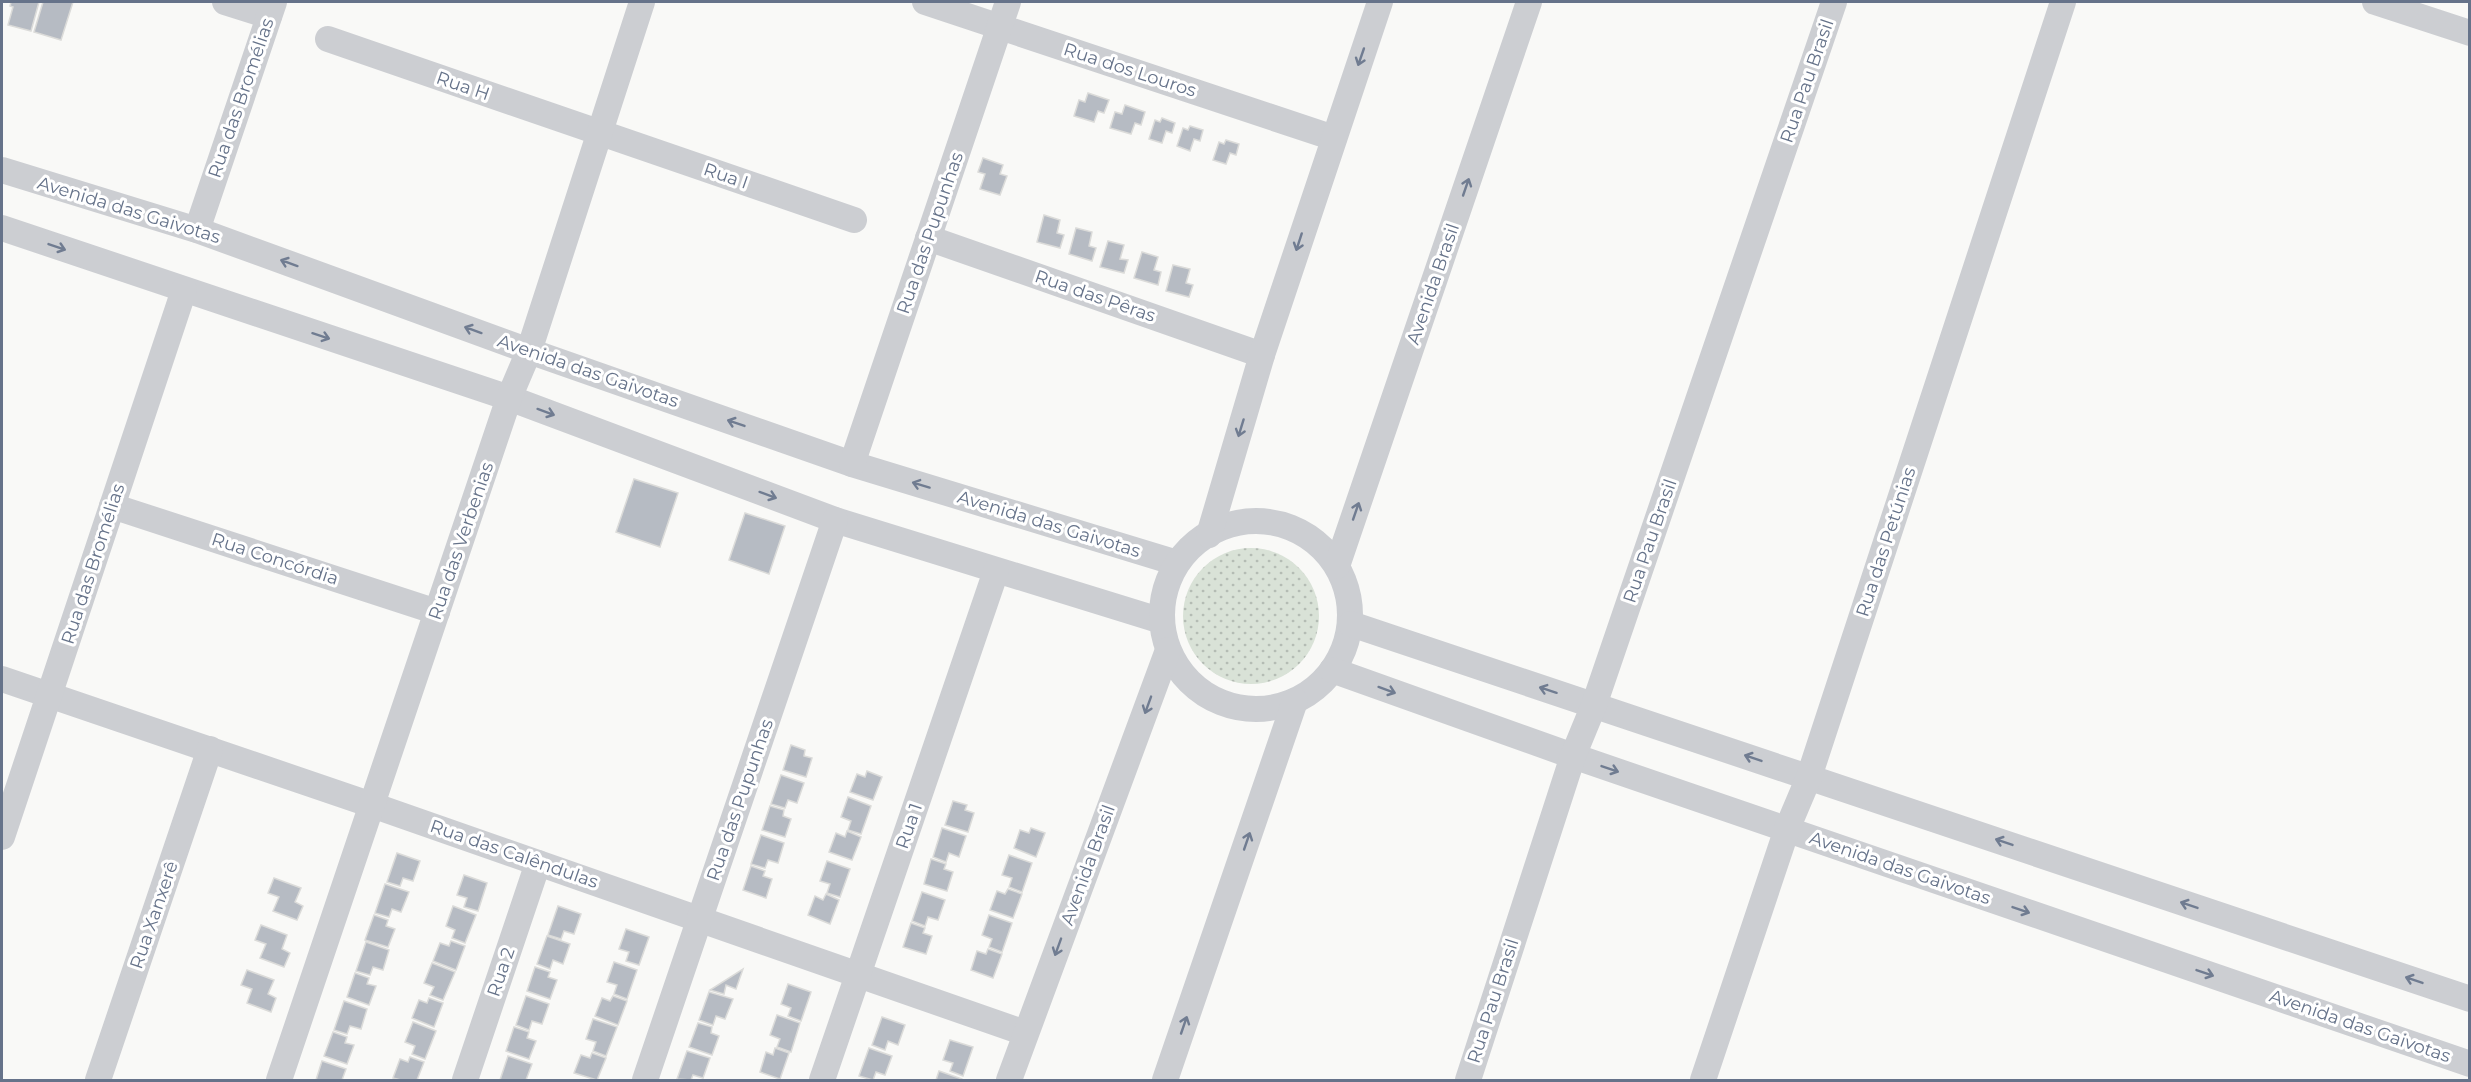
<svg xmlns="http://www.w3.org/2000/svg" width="2471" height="1082" font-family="Montserrat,sans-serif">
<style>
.grass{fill:url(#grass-dots)}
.building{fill:#b6bbc3;stroke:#dbdbd9;stroke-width:1.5}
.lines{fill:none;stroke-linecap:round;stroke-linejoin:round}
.minor{stroke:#ccced2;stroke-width:26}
.oneway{stroke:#707c91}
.labels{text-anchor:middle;stroke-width:6;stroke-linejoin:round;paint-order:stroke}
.street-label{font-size:18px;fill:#66738a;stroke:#fff}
</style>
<defs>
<pattern id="grass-dots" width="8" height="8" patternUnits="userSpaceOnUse" patternTransform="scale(1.5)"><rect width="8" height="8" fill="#d9e2d7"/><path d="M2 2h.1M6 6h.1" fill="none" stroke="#b4bcb4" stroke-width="1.8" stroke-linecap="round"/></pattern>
</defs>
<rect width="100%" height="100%" fill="#f9f9f7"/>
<circle class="grass" cx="1251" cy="616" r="68"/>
<g class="building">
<path d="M11,2H39L31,31L8,25L13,7L10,6Z"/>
<path d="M43,2H73L61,40L34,32Z"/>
<path d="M1088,93L1109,100L1104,113L1098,111L1094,122L1074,116L1079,100L1085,102Z"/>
<path d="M1125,105L1145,112L1141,125L1135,123L1131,134L1110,128L1115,112L1122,114Z"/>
<path d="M1162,118L1175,123L1172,133L1166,131L1162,143L1149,139L1155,120L1160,122Z"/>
<path d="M1190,126L1203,130L1200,141L1194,139L1190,151L1177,146L1183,128L1188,130Z"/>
<path d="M1226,140L1239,144L1236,155L1230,153L1226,164L1213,160L1219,142L1224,144Z"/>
<path d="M983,158L1003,165L1000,174L1007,176L1000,195L980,189L985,174L978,172Z"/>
<path d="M1044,215L1060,220L1057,233L1064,235L1060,248L1037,242Z"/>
<path d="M1076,228L1092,232L1089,246L1096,248L1092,261L1069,254Z"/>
<path d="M1108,241L1124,245L1120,259L1128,260L1124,273L1100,267Z"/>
<path d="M1142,252L1158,257L1154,270L1161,272L1158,285L1134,278Z"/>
<path d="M1173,265L1190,269L1186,283L1193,285L1189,297L1166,291Z"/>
<path d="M634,479L678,493L660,547L616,532Z"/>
<path d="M745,513L785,526L769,574L729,560Z"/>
<path d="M791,745L805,750L804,756L812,758L806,777L783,770Z"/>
<path d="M867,771L882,777L873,800L850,792L857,774L865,777Z"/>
<path d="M781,775L804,783L797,803L788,800L785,808L771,804Z"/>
<path d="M848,797L871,806L861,834L848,830L851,821L841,817Z"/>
<path d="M953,801L967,805L965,810L974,813L968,832L945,825Z"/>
<path d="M770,806L784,810L783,816L791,819L785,837L762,830Z"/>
<path d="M942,828L966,836L959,857L949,853L946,862L933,857Z"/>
<path d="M1031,828L1045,833L1036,857L1014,848L1020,830L1029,833Z"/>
<path d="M847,831L861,837L852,860L829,852L836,833L845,837Z"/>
<path d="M761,835L784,843L778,863L768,860L765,868L751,864Z"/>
<path d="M397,853L420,861L413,881L403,878L400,886L387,882Z"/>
<path d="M1009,855L1032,863L1022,892L1009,887L1012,878L1002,875Z"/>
<path d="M931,859L946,864L944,869L953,872L947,891L924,884Z"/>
<path d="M827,861L850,869L840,897L827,893L830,884L820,881Z"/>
<path d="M751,866L765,871L763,876L772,879L766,898L743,890Z"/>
<path d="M464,875L487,883L478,911L464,907L467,898L457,895Z"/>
<path d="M274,878L301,888L295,902L303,906L297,920L273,911L279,897L268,893Z"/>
<path d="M385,884L409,892L401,912L392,909L389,917L375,913Z"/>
<path d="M1008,889L1022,894L1013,918L990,910L997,891L1005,894Z"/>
<path d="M922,892L945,900L938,920L928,917L925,926L912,921Z"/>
<path d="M826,894L839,900L830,924L808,915L815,896L823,900Z"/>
<path d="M453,906L476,915L465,943L452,938L455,930L446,926Z"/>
<path d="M558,906L581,914L574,934L564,931L561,939L548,935Z"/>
<path d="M374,915L388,920L386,926L395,929L388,947L365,940Z"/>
<path d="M989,915L1012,923L1002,952L989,947L992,939L982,935Z"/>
<path d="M911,923L925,928L923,933L932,936L926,954L903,947Z"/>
<path d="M261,925L287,935L282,949L290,953L284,967L260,958L266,944L255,940Z"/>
<path d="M626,929L649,937L639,965L626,961L629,952L619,949Z"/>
<path d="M547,936L570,944L563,964L553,960L550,969L537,964Z"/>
<path d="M451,941L465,946L456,970L433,961L440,943L449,946Z"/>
<path d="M366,942L389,950L383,970L373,967L370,975L356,971Z"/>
<path d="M988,949L1002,954L993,978L971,970L977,951L986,954Z"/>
<path d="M614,962L637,970L627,999L614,994L617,985L607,982Z"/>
<path d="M432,963L455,972L443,1000L430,995L434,987L424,983Z"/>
<path d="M535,967L550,972L548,977L557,980L550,999L527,991Z"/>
<path d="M743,969L736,989L726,985L724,994L710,990Z"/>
<path d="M247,970L274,980L268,994L276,998L271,1012L247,1003L252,989L241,985Z"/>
<path d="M355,973L369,978L367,984L376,986L369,1005L347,997Z"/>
<path d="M788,984L811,992L801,1021L788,1016L791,1008L781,1004Z"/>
<path d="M709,992L733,999L725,1019L716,1016L713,1025L699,1020Z"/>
<path d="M526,996L549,1004L542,1024L532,1021L529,1030L516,1025Z"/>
<path d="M613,996L627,1001L618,1025L595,1016L602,998L610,1001Z"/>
<path d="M429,998L443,1003L434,1027L412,1018L419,1000L427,1003Z"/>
<path d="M344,1001L367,1009L361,1029L350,1026L347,1034L334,1030Z"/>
<path d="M777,1015L800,1023L791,1052L777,1047L780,1039L770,1035Z"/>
<path d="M882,1017L905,1025L898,1045L888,1041L885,1050L872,1045Z"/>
<path d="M593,1019L617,1027L606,1056L593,1051L596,1042L586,1039Z"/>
<path d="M413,1022L436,1031L425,1059L412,1054L415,1046L405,1042Z"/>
<path d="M698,1023L712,1027L711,1033L719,1036L712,1055L689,1047Z"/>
<path d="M514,1027L529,1032L527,1038L536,1041L529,1059L506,1051Z"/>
<path d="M333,1032L347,1037L345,1043L354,1045L347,1064L324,1056Z"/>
<path d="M950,1040L973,1047L963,1076L950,1071L953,1063L943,1060Z"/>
<path d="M775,1048L789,1053L780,1079L760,1072L766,1052L773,1055Z"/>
<path d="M869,1048L892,1056L885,1075L876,1072L873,1080L859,1076Z"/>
<path d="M687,1051L710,1058L703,1078L693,1075L691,1080L677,1079Z"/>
<path d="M592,1053L606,1058L597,1080L574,1073L581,1055L590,1058Z"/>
<path d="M508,1056L532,1064L526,1080H500Z"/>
<path d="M410,1057L424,1062L417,1080H401L393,1078L400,1059L408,1062Z"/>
<path d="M322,1061L346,1069L342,1080H316Z"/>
<path d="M939,1071L962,1079V1080H936Z"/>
</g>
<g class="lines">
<g class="minor">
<path d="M225,2L269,16"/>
<path d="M925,2L1334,138"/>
<path d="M2375,2L2470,33"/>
<path d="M328,39L854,220"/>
<path d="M2,170L197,230L529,351L852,464L1177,563"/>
<path d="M2,228L509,398L835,520L1162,621"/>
<path d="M197,230L274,2"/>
<path d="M928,238L1262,355"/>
<path d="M852,464L1008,2"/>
<path d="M112,506L437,612"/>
<circle cx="1256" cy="615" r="94"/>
<path d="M1209,535L1262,355L1380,2"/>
<path d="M1337,566L1529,2"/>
<path d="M1351,624L2470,999"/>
<path d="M1332,670L1573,756L2470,1064"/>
<path d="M2,679L372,805L1025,1033"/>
<path d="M2,837L184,290"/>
<path d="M98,1080L210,749"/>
<path d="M279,1080L509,398L529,351L642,2"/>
<path d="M465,1080L538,863"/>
<path d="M645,1080L835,520"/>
<path d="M822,1080L996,571"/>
<path d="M1009,1080L1168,650"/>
<path d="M1165,1080L1295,701"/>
<path d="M1468,1080L1573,756L1594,705L1834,2"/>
<path d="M1703,1080L1787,829L1809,777L2063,2"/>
</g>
</g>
<defs><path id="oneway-shaft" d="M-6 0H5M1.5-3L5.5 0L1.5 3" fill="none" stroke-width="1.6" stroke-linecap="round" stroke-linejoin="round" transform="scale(1.5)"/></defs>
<g class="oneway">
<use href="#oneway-shaft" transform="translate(1361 57) rotate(109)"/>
<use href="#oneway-shaft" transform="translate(1466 187) rotate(-71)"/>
<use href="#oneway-shaft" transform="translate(1299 242) rotate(108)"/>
<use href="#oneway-shaft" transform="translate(57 247) rotate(19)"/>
<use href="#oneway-shaft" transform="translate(289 263) rotate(-160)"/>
<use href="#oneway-shaft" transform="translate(473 330) rotate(-160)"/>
<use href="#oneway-shaft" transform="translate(321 336) rotate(18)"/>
<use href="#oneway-shaft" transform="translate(546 412) rotate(20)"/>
<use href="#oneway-shaft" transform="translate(736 423) rotate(-161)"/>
<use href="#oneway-shaft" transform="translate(1241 428) rotate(107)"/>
<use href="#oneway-shaft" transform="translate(921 485) rotate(-163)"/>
<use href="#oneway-shaft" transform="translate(768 495) rotate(20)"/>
<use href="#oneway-shaft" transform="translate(1356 511) rotate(-71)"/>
<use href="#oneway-shaft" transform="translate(1387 690) rotate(20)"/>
<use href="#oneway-shaft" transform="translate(1548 690) rotate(-162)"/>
<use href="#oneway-shaft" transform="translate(1148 705) rotate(110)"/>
<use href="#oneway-shaft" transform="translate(1753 758) rotate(-161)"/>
<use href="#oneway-shaft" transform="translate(1610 769) rotate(19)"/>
<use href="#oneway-shaft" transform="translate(1247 841) rotate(-71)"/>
<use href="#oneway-shaft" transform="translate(2004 842) rotate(-161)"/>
<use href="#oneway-shaft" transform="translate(2189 905) rotate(-161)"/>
<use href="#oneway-shaft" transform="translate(2021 910) rotate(19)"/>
<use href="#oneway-shaft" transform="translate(1058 947) rotate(110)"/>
<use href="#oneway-shaft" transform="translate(2205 973) rotate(19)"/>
<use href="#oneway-shaft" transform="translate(2414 980) rotate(-161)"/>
<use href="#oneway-shaft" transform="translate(1184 1025) rotate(-71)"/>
</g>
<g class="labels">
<g class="street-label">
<text transform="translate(1130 70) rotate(18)" y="6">Rua dos Louros</text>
<text transform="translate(1807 81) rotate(-71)" y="6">Rua Pau Brasil</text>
<text transform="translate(463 86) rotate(19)" y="6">Rua H</text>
<text transform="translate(241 98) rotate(-71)" y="6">Rua das Bromélias</text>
<text transform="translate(726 176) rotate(19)" y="6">Rua I</text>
<text transform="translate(129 210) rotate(17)" y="6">Avenida das Gaivotas</text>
<text transform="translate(930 233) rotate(-71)" y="6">Rua das Pupunhas</text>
<text transform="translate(1433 284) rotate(-71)" y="6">Avenida Brasil</text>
<text transform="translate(1095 296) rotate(19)" y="6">Rua das Pêras</text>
<text transform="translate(588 371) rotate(19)" y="6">Avenida das Gaivotas</text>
<text transform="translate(1049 524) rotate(17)" y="6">Avenida das Gaivotas</text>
<text transform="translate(461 541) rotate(-71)" y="6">Rua das Verbenias</text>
<text transform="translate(1650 541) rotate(-71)" y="6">Rua Pau Brasil</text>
<text transform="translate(1886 542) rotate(-72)" y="6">Rua das Petúnias</text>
<text transform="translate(275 559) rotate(18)" y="6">Rua Concórdia</text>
<text transform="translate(93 564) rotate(-72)" y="6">Rua das Bromélias</text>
<text transform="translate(740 800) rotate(-71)" y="6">Rua das Pupunhas</text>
<text transform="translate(909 826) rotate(-71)" y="6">Rua 1</text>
<text transform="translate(514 854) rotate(19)" y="6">Rua das Calêndulas</text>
<text transform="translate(1088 865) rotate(-70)" y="6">Avenida Brasil</text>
<text transform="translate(1900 868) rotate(19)" y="6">Avenida das Gaivotas</text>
<text transform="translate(154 915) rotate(-71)" y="6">Rua Xanxerê</text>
<text transform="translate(501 972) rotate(-71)" y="6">Rua 2</text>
<text transform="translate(1493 1001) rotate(-72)" y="6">Rua Pau Brasil</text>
<text transform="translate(2360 1026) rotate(19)" y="6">Avenida das Gaivotas</text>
</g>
</g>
<rect width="2471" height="1082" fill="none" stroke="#66738a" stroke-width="6"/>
</svg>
